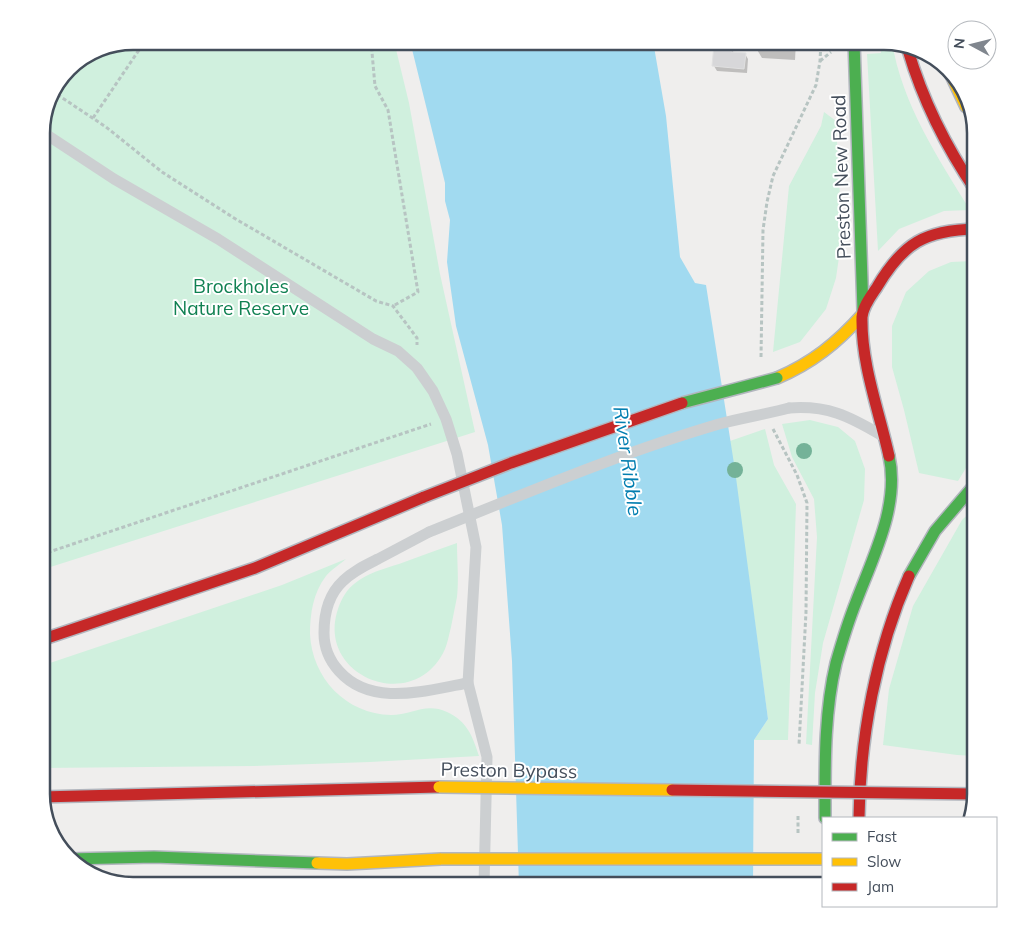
<svg xmlns="http://www.w3.org/2000/svg" width="1017" height="927" font-family="Mulish,sans-serif">
<style>
.green{fill:#d0f0de}
.water{fill:#a1daf0}
.shadow{fill:#0003}
.building{fill:#d7d7d9;stroke:#e0e0e0}
.lines{fill:none;stroke-linecap:round;stroke-linejoin:round}
.fast-casing{stroke:#b2b6be;stroke-width:14}
.slow-casing{stroke:#b2b6be;stroke-width:14}
.jam-casing{stroke:#b2b6be;stroke-width:14}
.path{stroke:#b7c4c2;stroke-width:3;stroke-dasharray:4 2.5;stroke-linecap:butt}
.lane{stroke:#cccfd1;stroke-width:11}
.fast{stroke:#4caf50;stroke-width:11}
.slow{stroke:#ffc107;stroke-width:11}
.jam{stroke:#c62828;stroke-width:11}
.fast-bridge-casing{stroke:#b2b6be;stroke-width:14;stroke-linecap:butt}
.slow-bridge-casing{stroke:#b2b6be;stroke-width:14;stroke-linecap:butt}
.jam-bridge-casing{stroke:#b2b6be;stroke-width:14;stroke-linecap:butt}
.lane-bridge{stroke:#cccfd1;stroke-width:11}
.fast-bridge{stroke:#4caf50;stroke-width:11}
.slow-bridge{stroke:#ffc107;stroke-width:11}
.jam-bridge{stroke:#c62828;stroke-width:11}
.tree{fill:#74b298}
.labels{text-anchor:middle;stroke-width:4;stroke-linejoin:round;paint-order:stroke}
.street-label{font-size:19px;fill:#444e5b;stroke:#fff}
.park-label{font-size:19px;fill:#108152;stroke:#fff}
.water-label{font-size:20px;font-style:italic;fill:#027eb0;stroke:#fff}
.rim{fill:none;stroke:#444e5b;stroke-width:2.5}
</style>
<rect width="100%" height="100%" fill="#efeeed"/>
<g class="green">
<path d="M133,41H394L409,103L440,274L475,432L41,570V126L51,93L72,64Z"/>
<path d="M880,41L892,42C902,104 938,158 970,210L944,211L899,229L878,251L867,54L881,53Z"/>
<path d="M824,112L836,121L842,236L836,278L826,309L800,342L773,352L789,186L821,126Z"/>
<path d="M972,261L976,262V456L969,463L958,481L919,473L904,410L892,367V326L906,292L929,271L951,262Z"/>
<path d="M810,420L838,427L855,441L865,469L864,500L823,643L815,693L812,745L806,744L817,537L814,499L792,457L782,424Z"/>
<path d="M765,429L774,465L796,504L788,740H754L768,719L730,441Z"/>
<path d="M976,507V756L957,755L883,745L889,689L913,606L962,520Z"/>
<path d="M457,543C457,561 459,580 457,597C455,607 453,617 451,627C449,634 448,642 445,649C415,716 315,677 338,609C341,600 346,590 354,584C367,573 383,569 399,564C418,557 437,550 457,543Z"/>
<path d="M346,559C340,564 331,570 326,576C313,593 310,614 310,634C312,678 346,714 391,715C411,715 426,702 447,712C467,721 473,737 479,756L370,762L254,766L41,768V666L282,585Z"/>
</g>
<path class="water" d="M410,41H653L666,116L680,257L695,283L706,285L735,470L768,719L754,740L753,886H519L512,661L502,525L488,445L456,326L447,262L450,220L445,201V183Z"/>
<g class="shadow">
<path d="M757,41H796L795,60L762,58L756,48Z"/>
<path d="M731,48L734,53L745,54L748,59L747,73L717,71L714,66Z"/>
</g>
<g class="building">
<path d="M755,41H790L789,50L755,48Z"/>
<path d="M714,45L732,47L731,52L746,53L744,69L712,66Z"/>
</g>
<g class="lines">
<defs>
<g id="fast">
<path d="M854,41L863,311"/>
<path d="M909,576L935,531L976,483"/>
<path d="M825,818C825,767 824,713 836,663C842,642 848,622 856,602C873,557 900,505 889,456"/>
<path d="M69,859L154,857L317,863"/>
</g>
<g id="slow">
<path d="M947,67L966,107"/>
<path d="M777,378C812,363 837,343 862,315"/>
<path d="M317,863L347,864L441,859"/>
</g>
<g id="jam">
<path d="M908,50C923,101 946,147 976,191"/>
<path d="M889,456C879,411 861,364 862,317C863,306 871,296 877,287C903,243 925,230 976,229"/>
<path d="M41,640L255,568L424,497"/>
<path d="M41,797L439,787"/>
<path d="M859,818C860,737 876,651 909,576"/>
</g>
</defs>
<use href="#fast" class="fast-casing"/>
<use href="#slow" class="slow-casing"/>
<use href="#jam" class="jam-casing"/>
<g class="path">
<path d="M371,41L375,86L388,110L418,292L393,306"/>
<path d="M820,61L831,52"/>
<path d="M52,91L106,127L162,172L234,218L376,301L393,306L417,338V345"/>
<path d="M93,118L139,50L140,41"/>
<path d="M761,357L763,230L767,202L773,176L816,85L820,61L821,41"/>
<path d="M773,429L797,475L807,503L806,612L799,745"/>
<path d="M41,553H46L431,424"/>
<path d="M798,816V835"/>
</g>
<g class="lane">
<path d="M41,131L114,179L218,239L373,339L398,351L417,368L433,391L446,419L457,454L476,547L468,683L487,757L484,886"/>
<path d="M789,408C827,405 849,416 881,435"/>
<path d="M429,532C412,541 395,550 378,559C366,565 353,571 343,581C329,594 324,614 324,633C324,647 329,660 339,671C372,708 426,690 468,683"/>
</g>
<use href="#fast" class="fast"/>
<use href="#slow" class="slow"/>
<use href="#jam" class="jam"/>
<defs>
<path id="fast-bridge" d="M682,403L777,378"/>
<g id="slow-bridge">
<path d="M439,787L672,790"/>
<path d="M441,859H823"/>
</g>
<g id="jam-bridge">
<path d="M424,497L511,463L682,403"/>
<path d="M672,790L976,794"/>
</g>
</defs>
<use href="#fast-bridge" class="fast-bridge-casing"/>
<use href="#slow-bridge" class="slow-bridge-casing"/>
<use href="#jam-bridge" class="jam-bridge-casing"/>
<path class="lane-bridge" d="M429,532C524,494 620,453 719,424C742,418 766,414 789,408"/>
<use href="#fast-bridge" class="fast-bridge"/>
<use href="#slow-bridge" class="slow-bridge"/>
<use href="#jam-bridge" class="jam-bridge"/>
</g>
<g class="tree">
<circle cx="804" cy="451" r="8"/>
<circle cx="735" cy="470" r="8"/>
</g>
<g class="labels">
<g class="street-label">
<text transform="translate(841 177) rotate(-92)" y="7">Preston New Road</text>
<text transform="translate(509 770) rotate(1)" y="7">Preston Bypass</text>
</g>
<g class="park-label">
<text x="241" y="293">Brockholes<tspan x="241" dy="22">Nature Reserve</tspan></text>
</g>
<g class="water-label">
<text transform="translate(628 461) rotate(82)" y="7">River Ribble</text>
</g>
</g>
<path d="M0 0H1017V927H0ZM133 50H884A83 83 0 0 1 967 133V794A83 83 0 0 1 884 877H133A83 83 0 0 1 50 794V133A83 83 0 0 1 133 50Z" fill="#fff" fill-rule="evenodd"/>
<path class="rim" d="M133 50H884A83 83 0 0 1 967 133V794A83 83 0 0 1 884 877H133A83 83 0 0 1 50 794V133A83 83 0 0 1 133 50Z"/>
<rect x="822" y="817" width="175" height="90" fill="#ffffff" stroke="#b4b8bd"/>
<rect x="832" y="833" width="25" height="8" fill="#4caf50" stroke="#b4b8bd"/>
<text x="867" y="842" font-size="15" fill="#444e5b">Fast</text>
<rect x="832" y="858" width="25" height="8" fill="#ffc107" stroke="#b4b8bd"/>
<text x="867" y="867" font-size="15" fill="#444e5b">Slow</text>
<rect x="832" y="883" width="25" height="8" fill="#c62828" stroke="#b4b8bd"/>
<text x="867" y="892" font-size="15" fill="#444e5b">Jam</text>
<g transform="translate(972 45) rotate(277)"><circle r="24" fill="#ffffff" stroke="#b4b8bd"/>
<path d="M0-4L9 19L0 12L-9 19Z" fill="#80868e"/>
<text y="-8" font-size="14" font-weight="bold" text-anchor="middle" fill="#444e5b">N</text>
</g>
</svg>
